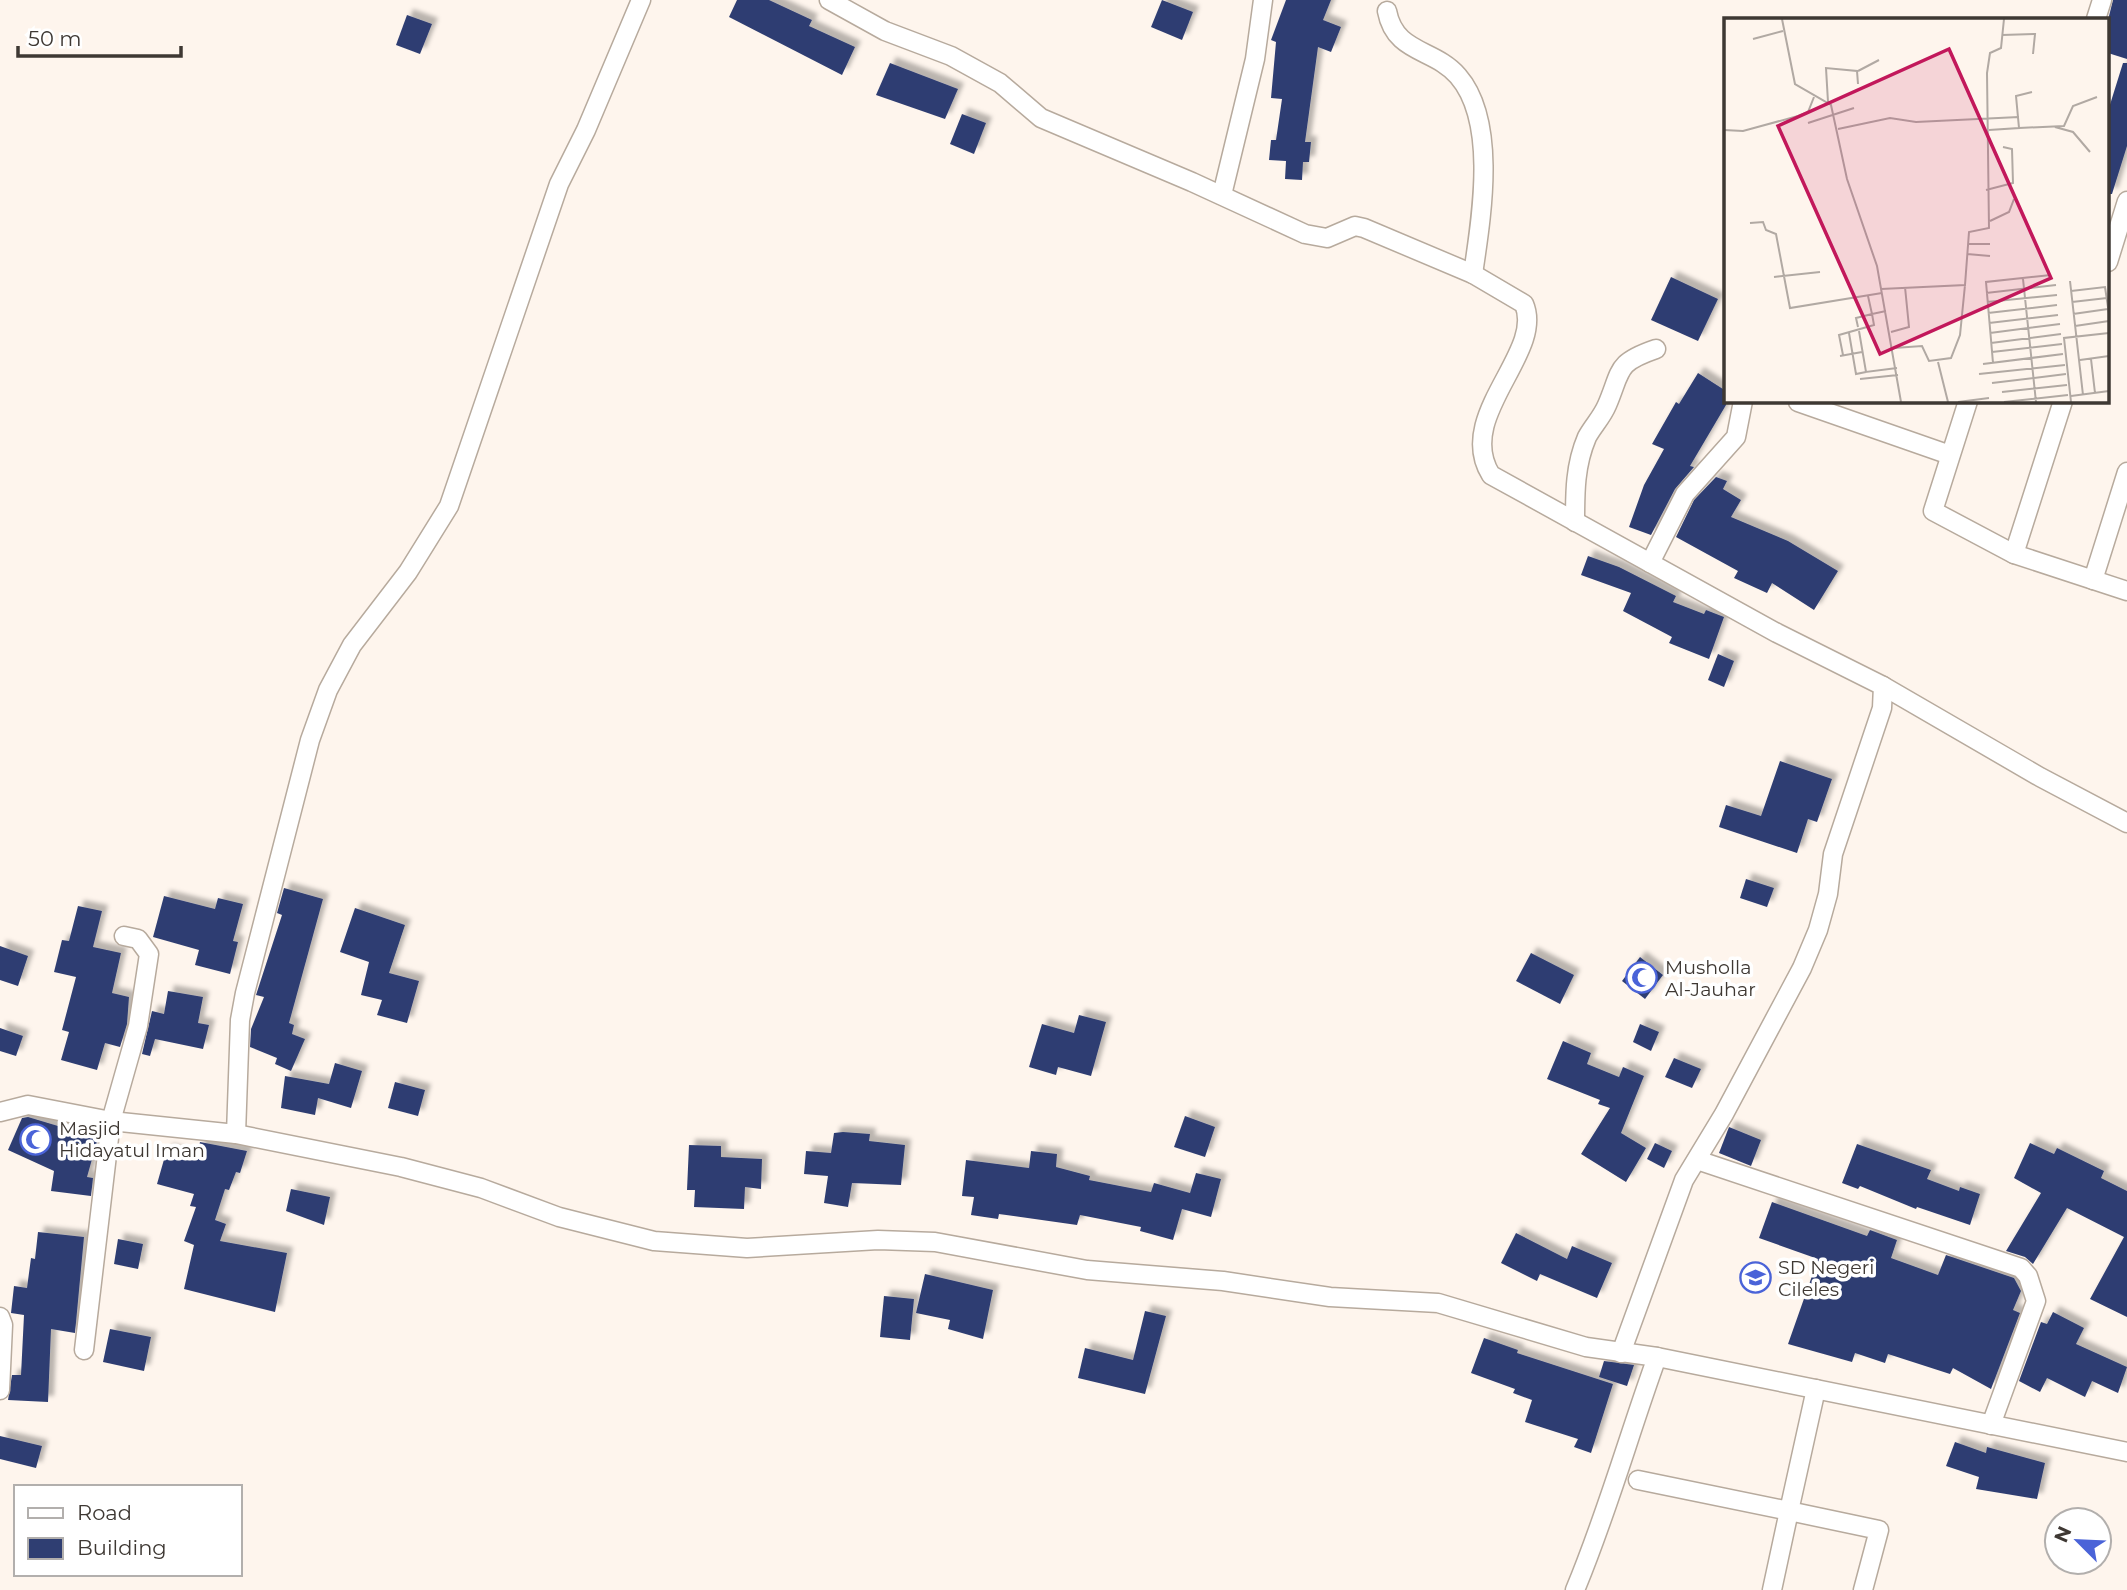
<svg xmlns="http://www.w3.org/2000/svg" width="2127" height="1590" font-family="Montserrat,sans-serif">
<style>
.building{fill:#2f3e72;filter:url(#shadow)}
.lines{fill:none;stroke-linecap:round;stroke-linejoin:round}
.minor-casing{stroke:#b7aa9d;stroke-width:21}
.minor{stroke:#fff;stroke-width:18}
.labels{text-anchor:middle;stroke-width:7;stroke-linejoin:round;paint-order:stroke}
.poi-label{font-size:19px;fill:#3e3833;stroke:#fff;text-anchor:start}
.inset-road{fill:none;stroke:#b1a9a3;stroke-width:2}
.view{fill:#c2185b;fill-opacity:0.15;stroke:#c2185b;stroke-width:3.5}
.inset-edge{fill:none;stroke:#3e3833;stroke-width:3.5}
</style>
<defs>
<filter id="shadow"><feDropShadow dx="6" dy="-6" stdDeviation="2" flood-color="#0004"/></filter>
</defs>
<rect width="100%" height="100%" fill="#fef5ed"/>
<g class="building">
<path d="M737,0H769L812,20L809,26L855,47L842,75L729,17Z"/>
<path d="M1162,0L1193,12L1182,40L1151,27Z"/>
<path d="M1286,0H1331L1323,20L1341,27L1331,52L1318,47L1305,142H1311L1309,162H1303L1302,180L1285,179L1286,161L1269,160L1271,140H1276L1282,99L1271,98L1276,42L1271,40Z"/>
<path d="M2113,0H2127V59L2108,53V20Z"/>
<path d="M407,15L432,24L420,54L396,45Z"/>
<path d="M890,63L958,89L945,119L876,95Z"/>
<path d="M2123,63H2127V146L2112,194H2108V111Z"/>
<path d="M962,114L986,123L974,154L950,144Z"/>
<path d="M1671,277L1718,299L1698,341L1651,320Z"/>
<path d="M1698,373L1726,391V405L1690,466L1694,467L1675,489L1651,535L1629,527L1644,485L1664,449L1652,444L1676,402L1679,404Z"/>
<path d="M1716,477L1727,481L1723,489L1741,500L1731,517L1788,541L1838,571L1814,610L1772,583L1767,593L1734,578L1738,571L1676,537L1694,500Z"/>
<path d="M1588,556L1619,567L1676,596L1673,602L1704,614L1706,610L1724,617L1709,659L1669,643L1672,637L1623,611L1631,593L1581,575Z"/>
<path d="M1718,654L1734,661L1724,687L1708,680Z"/>
<path d="M1780,761L1832,779L1817,822L1808,819L1797,853L1719,827L1726,805L1761,816Z"/>
<path d="M1746,879L1774,888L1767,907L1740,898Z"/>
<path d="M284,888L323,899L289,1023L294,1025L292,1034L305,1039L291,1071L275,1064L277,1058L250,1047L251,1029L264,997L256,995L282,915L277,913Z"/>
<path d="M164,896L215,909L218,898L243,904L233,941L238,942L230,974L195,965L199,950L153,937Z"/>
<path d="M78,906L102,911L93,947L121,953L112,993L129,997L127,1024L120,1047L105,1043L97,1070L61,1060L69,1032L62,1030L76,977L54,972L62,940L69,941Z"/>
<path d="M355,908L405,925L389,973L419,981L407,1023L377,1015L382,1000L361,995L369,962L340,952Z"/>
<path d="M0,946L28,956L18,986L0,980Z"/>
<path d="M1531,953L1574,975L1560,1004L1516,981Z"/>
<path d="M1640,957L1663,975L1645,999L1622,981Z"/>
<path d="M168,991L203,997L198,1023L209,1025L203,1049L155,1039L150,1056L142,1054L152,1011L164,1014Z"/>
<path d="M1079,1015L1106,1022L1091,1076L1058,1067L1056,1075L1029,1067L1042,1024L1074,1033Z"/>
<path d="M1640,1024L1659,1032L1651,1051L1633,1042Z"/>
<path d="M0,1028L23,1036L16,1056L0,1051Z"/>
<path d="M1563,1041L1591,1053L1587,1064L1619,1077L1623,1067L1644,1076L1621,1133L1646,1148L1626,1182L1581,1154L1610,1108L1598,1104L1600,1100L1547,1079Z"/>
<path d="M1674,1058L1701,1069L1692,1088L1665,1077Z"/>
<path d="M335,1063L362,1071L351,1108L318,1098L315,1115L281,1108L285,1076L329,1084Z"/>
<path d="M395,1082L425,1090L418,1116L388,1108Z"/>
<path d="M1185,1116L1215,1127L1205,1157L1174,1147Z"/>
<path d="M28,1117L98,1138L87,1177L93,1178L91,1196L51,1191L54,1171L8,1150L22,1118Z"/>
<path d="M1729,1127L1761,1140L1751,1166L1719,1153Z"/>
<path d="M843,1132L870,1134L869,1141L905,1145L901,1185L852,1183L848,1207L824,1203L828,1176L804,1174L806,1151L831,1153L834,1133Z"/>
<path d="M200,1142L247,1151L240,1173L236,1172L229,1190L225,1189L215,1220L226,1224L220,1241L287,1253L275,1312L184,1289L194,1245L184,1241L196,1207L190,1206L194,1194L157,1184L167,1149L196,1158Z"/>
<path d="M1655,1143L1672,1151L1664,1168L1647,1159Z"/>
<path d="M2030,1143L2054,1154L2057,1148L2104,1171L2101,1178L2127,1191V1317L2090,1299L2124,1237L2067,1208L2033,1264L2025,1257L2006,1251L2041,1193L2014,1178Z"/>
<path d="M1857,1144L1931,1170L1927,1179L1959,1191L1960,1187L1980,1194L1970,1225L1917,1207L1916,1209L1860,1186L1858,1189L1842,1183Z"/>
<path d="M689,1145L721,1146V1157L762,1159L761,1189L745,1187L744,1209L694,1207L695,1190H687Z"/>
<path d="M1031,1151L1057,1154L1056,1167L1090,1176L1089,1180L1151,1192L1154,1183L1190,1193L1196,1173L1221,1179L1211,1217L1182,1209L1173,1240L1140,1231L1141,1227L1080,1215L1077,1225L999,1214L998,1219L971,1215L974,1197L962,1196L966,1160L1029,1168Z"/>
<path d="M291,1189L330,1197L324,1225L286,1211Z"/>
<path d="M1772,1202L1867,1236L1870,1230L1897,1240L1891,1258L1938,1275L1946,1255L2014,1278L2021,1291L2013,1310L2020,1313L1991,1389L1953,1368L1950,1374L1888,1354L1885,1363L1855,1353L1852,1362L1788,1344L1818,1259L1759,1238Z"/>
<path d="M38,1232L84,1237L75,1333L51,1329L48,1402L8,1400L12,1375H21L24,1315L11,1313L14,1286L27,1288L31,1258L35,1259Z"/>
<path d="M1516,1233L1567,1259L1572,1246L1612,1263L1597,1298L1540,1274L1537,1281L1501,1263Z"/>
<path d="M118,1239L143,1244L138,1269L114,1264Z"/>
<path d="M925,1274L993,1290L983,1339L948,1329L950,1320L916,1313Z"/>
<path d="M884,1296L914,1299L910,1340L880,1337Z"/>
<path d="M1145,1311L1166,1316L1145,1394L1078,1378L1085,1348L1133,1360Z"/>
<path d="M2053,1312L2084,1328L2076,1344L2127,1367L2118,1393L2092,1381L2085,1397L2047,1378L2040,1392L2019,1381L2041,1322L2047,1324Z"/>
<path d="M110,1329L151,1337L144,1371L103,1362Z"/>
<path d="M1484,1338L1518,1350L1517,1353L1613,1384L1591,1453L1574,1447L1578,1439L1525,1422L1532,1400L1513,1393L1515,1389L1471,1373Z"/>
<path d="M1604,1361L1634,1365L1627,1386L1599,1377Z"/>
<path d="M0,1436L42,1446L36,1468L0,1459Z"/>
<path d="M1955,1442L1986,1453L1987,1447L2045,1463L2037,1499L1976,1489L1979,1477L1946,1466Z"/>
</g>
<g class="lines">
<defs>
<g id="minor">
<path d="M829,0L885,31L951,56L1000,83L1041,118L1192,182L1305,234L1327,238L1355,226L1364,228L1473,274L1524,304C1545,353 1454,416 1491,475L1777,633L1883,686L1882,708L1833,854L1828,894L1818,930L1802,968L1724,1114L1684,1180L1621,1353"/>
<path d="M1387,11C1395,54 1434,48 1458,76C1498,122 1481,219 1473,274"/>
<path d="M2096,19L2102,0"/>
<path d="M1222,195L1255,59L1263,0"/>
<path d="M2108,262L2127,201"/>
<path d="M1968,401L1933,511L2014,554L2127,591"/>
<path d="M1798,402L1950,455"/>
<path d="M1575,522C1575,492 1575,465 1587,437C1593,426 1602,417 1607,405C1622,370 1615,363 1656,349"/>
<path d="M2014,554L2063,401"/>
<path d="M1650,563L1685,494L1736,437L1743,401"/>
<path d="M2093,580L2127,472"/>
<path d="M1883,686L2040,777L2127,823"/>
<path d="M0,1112L28,1105L111,1121L236,1134L401,1167L481,1188L559,1217L654,1241L747,1248L878,1240L935,1242L1087,1270L1223,1281L1330,1297L1438,1303L1586,1347L1657,1357L2127,1452"/>
<path d="M236,1134L240,1020L245,993L310,740L328,690L352,645L408,572L449,506L559,184L586,130L641,0"/>
<path d="M1697,1160L2021,1268L2028,1276L2036,1301L1991,1425"/>
<path d="M0,1317L3,1325L0,1390"/>
<path d="M84,1350L111,1121L138,1026L149,954L138,939L124,936"/>
<path d="M1816,1389L1789,1511L1879,1530L1863,1590"/>
<path d="M1638,1480L1789,1511L1772,1590"/>
<path d="M1575,1590C1607,1514 1629,1434 1657,1357"/>
</g>
</defs>
<use href="#minor" class="minor-casing"/>
<use href="#minor" class="minor"/>
</g>
<defs>
<symbol id="mosque-ring" viewBox="-11 -11 22 22"><circle r="9.5" fill="#fff" stroke="#4a63d8" stroke-width="1.5"/><path d="M3.5-4.9A6 6 0 1 0 3.5 4.9A5 5 0 1 1 3.5-4.9Z" fill="#4a63d8"/></symbol>
<symbol id="school-ring" viewBox="-11 -11 22 22"><circle r="9.5" fill="#fff" stroke="#4a63d8" stroke-width="1.5"/><path d="M0-5L7-2L0 1L-7-2ZM-4 1L0 2.5L4 1V4Q0 6-4 4Z" fill="#4a63d8"/></symbol>
</defs>
<g fill-rule="evenodd">
<use href="#mosque-ring" x="1624" y="960" width="35" height="35"/>
<use href="#mosque-ring" x="18" y="1122" width="35" height="35"/>
<use href="#school-ring" x="1738" y="1260" width="35" height="35"/>
</g>
<g class="labels">
<g class="poi-label">
<text x="1665" y="974">Musholla<tspan x="1665" dy="22">Al-Jauhar</tspan></text>
<text x="59" y="1135">Masjid<tspan x="59" dy="22">Hidayatul Iman</tspan></text>
<text x="1778" y="1274">SD Negeri<tspan x="1778" dy="22">Cileles</tspan></text>
</g>
</g>
<g transform="translate(1724 18)">
<rect width="385" height="385" fill="#fef5ed"/>
<path class="inset-road" d="M58,1L71,66L107,87L123,161L153,248L177,384M278,17L311,16L309,36M29,21L59,13M134,53L155,42M104,84L102,50L133,53L134,66M84,105L130,90M331,109L349,114L366,134M295,110L340,108L349,88L373,79M114,111L166,100L192,104L295,99M0,112L19,113L74,98L84,94L90,79M265,112L295,110L292,78L308,74M262,172L289,165L288,131L279,129M266,203L285,194L290,181M26,205L39,204L42,212L52,216L66,290L158,275M244,226H266M243,236L266,238M50,259L96,254M299,261L312,384M346,263L359,377M157,271L241,267L245,214L265,210L263,55L266,35L277,30L280,1M347,273L381,269L385,296M262,275L332,267M263,284L333,277M348,284L383,280M264,295L333,287M349,296L384,291M265,305L334,297M351,308L385,303M134,309L132,300L148,296L144,278M135,313L142,354L173,350M167,314L185,309L181,269M125,315L132,356L142,354M266,315L336,306M267,325L337,316M170,330L198,328L205,343L227,340L236,317L241,267M268,334L338,326M119,337L115,317L150,307L148,296L162,293M116,338L138,334M367,341L371,375M356,342L385,338M214,344L224,384M269,345L262,264L327,257M259,346L339,336M255,356L341,347M136,361L174,357M268,365L342,356M278,374L343,367M347,378L385,373M234,384L265,380M280,384L344,377M347,384L340,320L385,315"/>
<path class="view" d="M225,31L327,260L156,336L54,108Z"/>
<rect width="385" height="385" class="inset-edge"/>
</g>
<rect x="14" y="1485" width="228" height="91" fill="#ffffff" stroke="#b2afad" stroke-width="2"/>
<rect x="28" y="1508" width="35" height="10" fill="#ffffff" stroke="#b2afad" stroke-width="2"/>
<text x="77" y="1520" font-size="21" fill="#3e3833">Road</text>
<rect x="28" y="1538" width="35" height="21" fill="#2f3e72" stroke="#b2afad" stroke-width="2"/>
<text x="77" y="1555" font-size="21" fill="#3e3833">Building</text>
<g transform="translate(2078 1541) rotate(294)"><circle r="33" fill="#ffffff" stroke="#b2afad" stroke-width="2"/>
<path d="M0-5L12 26L0 18L-12 26Z" fill="#4a63d8"/>
<text y="-10" font-size="19" font-weight="bold" text-anchor="middle" fill="#3e3833">N</text>
</g>
<path d="M18 46v10h163v-10" fill="none" stroke="#3e3833" stroke-width="3.5"/>
<text x="28" y="46" font-size="21" fill="#3e3833" stroke="#ffffff" stroke-width="5" paint-order="stroke">50 m</text>
</svg>
